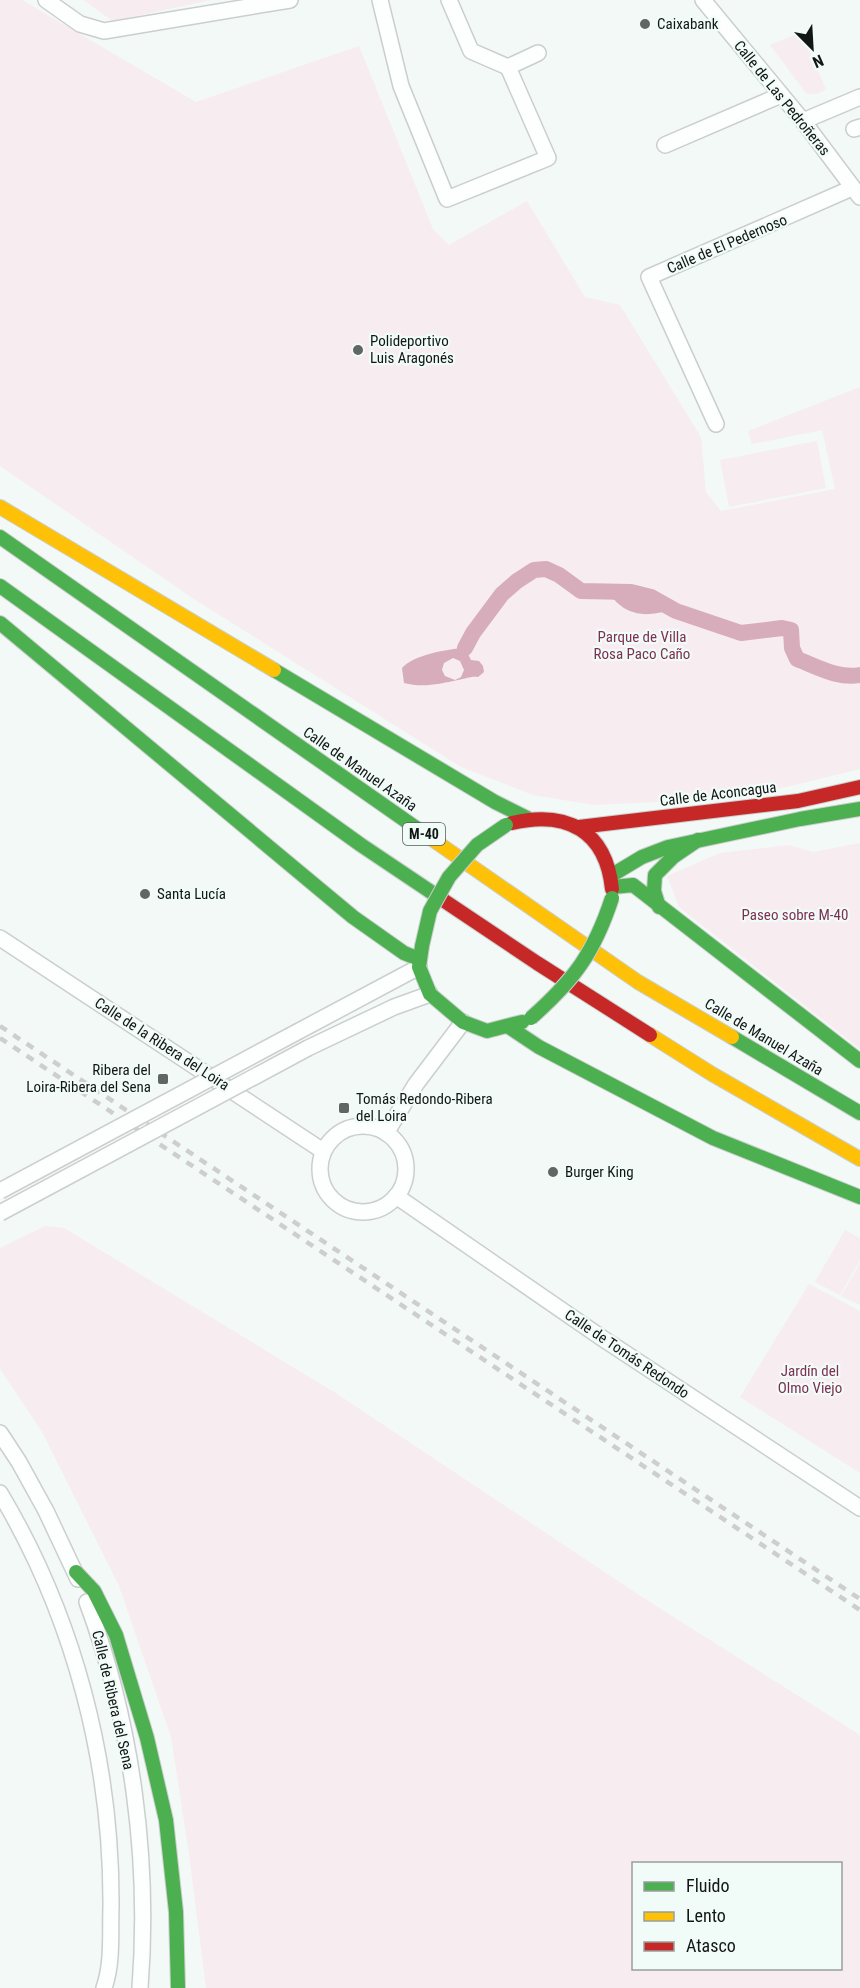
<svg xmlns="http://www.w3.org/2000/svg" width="860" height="1988" font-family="'Roboto Condensed',sans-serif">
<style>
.green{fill:#f7ecef;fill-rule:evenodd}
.water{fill:#d7acbb;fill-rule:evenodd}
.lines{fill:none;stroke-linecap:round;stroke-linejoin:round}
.canal{stroke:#d7acbb;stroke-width:16}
.street-casing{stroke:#cacfcd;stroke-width:18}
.fast-casing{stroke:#cacfcd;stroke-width:16}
.slow-casing{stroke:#cacfcd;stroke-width:16}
.jam-casing{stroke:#cacfcd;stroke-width:16}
.street{stroke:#fdfefe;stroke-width:15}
.fast{stroke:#4caf50;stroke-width:14}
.slow{stroke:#ffc107;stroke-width:14}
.jam{stroke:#c62828;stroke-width:14}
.rail{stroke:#cdcecd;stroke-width:4.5;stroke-dasharray:8 8;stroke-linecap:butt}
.street-bridge-casing{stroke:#cacfcd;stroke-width:18;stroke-linecap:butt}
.fast-bridge-casing{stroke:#cacfcd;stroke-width:16;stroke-linecap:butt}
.street-bridge{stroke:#fdfefe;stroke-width:15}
.fast-bridge{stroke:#4caf50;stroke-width:14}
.poi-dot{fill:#616563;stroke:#f1fbf7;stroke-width:2}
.labels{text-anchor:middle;stroke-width:4.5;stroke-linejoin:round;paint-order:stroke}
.shield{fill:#f1fbf7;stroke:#555b58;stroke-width:1.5}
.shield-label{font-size:14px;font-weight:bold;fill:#121614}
.poi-label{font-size:15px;fill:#121614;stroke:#f1fbf7;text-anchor:start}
.street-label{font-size:15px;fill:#121614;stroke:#f1fbf7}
.park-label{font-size:15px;fill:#7d3050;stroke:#f1fbf7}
</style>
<rect width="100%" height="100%" fill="#f3f9f6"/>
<g class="green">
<path d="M0,0H22L196,102L359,46L433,229L449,245L527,201L585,297L620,305L701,437L706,492L721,511L835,489L822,430L752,444L748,431L860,387V769L782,788L657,802L594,805L533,795L461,767L194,599L0,466Z"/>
<path d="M83,0H211L113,21Z"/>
<path d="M802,32L826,90L816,94L806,93L770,45Z"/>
<path d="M817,441L826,488L729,507L720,460Z"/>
<path d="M860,843V1049L679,907L667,876L720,853L789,845L813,852Z"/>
<path d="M45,1226L64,1228L334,1392L639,1595L860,1735V1988H206L189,1854L171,1737L119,1586L42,1432L0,1369V1248ZM634,1864H840V1968H634Z"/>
<path d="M845,1230L860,1238V1260L840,1295L815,1282Z"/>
<path d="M860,1263V1305L841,1296Z"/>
<path d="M809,1284L860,1311V1473L740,1397Z"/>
</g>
<path class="water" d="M465,648L471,660L479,661L483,666L484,672L478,677C470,676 466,679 458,680C439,684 423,688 404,683L402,668C413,655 448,649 465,648ZM453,658L460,661L464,670L461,677L455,680L445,676L442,670L444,663Z"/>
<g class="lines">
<g class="canal">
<path d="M618,592C631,608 645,608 663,604"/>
<path d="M465,648L473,633L502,594L517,581L534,570L546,569L559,575L581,591L631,592L651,597L676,611L741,633L782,628L791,630L792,648L797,659C818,667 838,679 860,675"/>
</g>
<defs>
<g id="street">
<path d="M46,0L80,24L104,31L290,0"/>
<path d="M380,0L401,86L447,199L548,158L508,67L538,53"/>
<path d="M449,0L471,51L508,67"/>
<path d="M703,0L803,121L860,197"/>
<path d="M803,121L860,97"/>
<path d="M854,129L860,127"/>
<path d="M665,145L781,95"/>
<path d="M716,424L649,277L852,188"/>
<path d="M0,938L323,1151"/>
<path d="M299,1031L419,967"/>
<path d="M308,1048L394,1007L430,994"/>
<circle cx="363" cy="1169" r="43"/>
<path d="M386,1133L416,1084L463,1022"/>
<path d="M396,1196L602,1338L860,1508"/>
<path d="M0,1433L19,1462L46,1511L78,1579"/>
<path d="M0,1493C74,1617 112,1762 111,1907C110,1933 113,1962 104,1988"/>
<path d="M87,1602C132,1723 150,1859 140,1988"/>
</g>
<g id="fast">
<path d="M0,537L419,830"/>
<path d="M0,586L361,845L440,898"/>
<path d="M0,623L353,917L404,953L419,959"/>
<path d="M274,670L495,802L527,818"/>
<path d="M612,875L642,857L668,847L800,819L860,809"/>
<path d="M613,887L633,885L860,1061"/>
<path d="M659,907L654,891L655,875L673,857L698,840"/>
<path d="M422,946L419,967L430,994L463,1022L487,1031L522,1022"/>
<path d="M509,1027L539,1047L713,1138L860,1197"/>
<path d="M732,1037L860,1113"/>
<path d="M76,1572L94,1591L116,1635L147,1738L166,1820L176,1912L178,1988"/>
</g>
<g id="slow">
<path d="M0,507L274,670"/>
<path d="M419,830L638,982L732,1037"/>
<path d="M650,1035L712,1074L860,1159"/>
</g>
<g id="jam">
<path d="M512,823C567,810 606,831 612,889"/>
<path d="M579,827L798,801L860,787"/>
<path d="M440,898L537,963L650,1035"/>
</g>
</defs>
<use href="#street" class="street-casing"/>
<use href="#fast" class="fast-casing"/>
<use href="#slow" class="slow-casing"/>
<use href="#jam" class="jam-casing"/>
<use href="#street" class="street"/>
<use href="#fast" class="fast"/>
<use href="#slow" class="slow"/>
<use href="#jam" class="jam"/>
<g class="rail">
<path d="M0,1026L860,1599"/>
<path d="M0,1038L860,1610"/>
</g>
<defs>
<g id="street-bridge">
<path d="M0,1191L299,1031"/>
<path d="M0,1213L308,1048"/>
</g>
<g id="fast-bridge">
<path d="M422,946L430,911L449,877L477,845L506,825"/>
<path d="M531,1018C574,980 594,953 612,898"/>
</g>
</defs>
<use href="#street-bridge" class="street-bridge-casing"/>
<use href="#fast-bridge" class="fast-bridge-casing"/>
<use href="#street-bridge" class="street-bridge"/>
<use href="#fast-bridge" class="fast-bridge"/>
</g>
<g class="poi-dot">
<circle cx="645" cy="24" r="6"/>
<circle cx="358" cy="350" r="6"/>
<circle cx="145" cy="894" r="6"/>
<rect x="157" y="1073" width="12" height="12" rx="3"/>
<rect x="338" y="1102" width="12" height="12" rx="3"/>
<circle cx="553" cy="1172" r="6"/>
</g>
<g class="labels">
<rect class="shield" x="403" y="823" width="42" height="22" rx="4.5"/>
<g class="shield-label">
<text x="424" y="839">M-40</text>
</g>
<g class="poi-label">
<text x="657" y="29">Caixabank</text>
<text x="370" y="346">Polideportivo<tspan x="370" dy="17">Luis Aragonés</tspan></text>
<text x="157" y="899">Santa Lucía</text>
<text x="151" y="1075" text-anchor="end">Ribera del<tspan x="151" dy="17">Loira-Ribera del Sena</tspan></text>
<text x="356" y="1104">Tomás Redondo-Ribera<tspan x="356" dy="17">del Loira</tspan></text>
<text x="565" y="1177">Burger King</text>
</g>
<g class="street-label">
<text transform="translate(782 98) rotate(51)" y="5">Calle de Las Pedroñeras</text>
<text transform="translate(727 244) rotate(-23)" y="5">Calle de El Pedernoso</text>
<text transform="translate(360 769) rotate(35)" y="5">Calle de Manuel Azaña</text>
<text transform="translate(718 794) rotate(-7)" y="5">Calle de Aconcagua</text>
<text transform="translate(764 1037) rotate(31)" y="5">Calle de Manuel Azaña</text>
<text transform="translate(162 1044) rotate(33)" y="5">Calle de la Ribera del Loira</text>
<text transform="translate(627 1354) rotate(34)" y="5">Calle de Tomás Redondo</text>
<text transform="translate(113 1700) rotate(77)" y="5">Calle de Ribera del Sena</text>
</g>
<g class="park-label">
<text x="642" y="642">Parque de Villa<tspan x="642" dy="17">Rosa Paco Caño</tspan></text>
<text x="795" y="920">Paseo sobre M-40</text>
<text x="810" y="1376">Jardín del<tspan x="810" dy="17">Olmo Viejo</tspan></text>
</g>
</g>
<rect x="632" y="1862" width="210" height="108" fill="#f1fbf7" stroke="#989f9c" stroke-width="1.5"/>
<rect x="644" y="1882" width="30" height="9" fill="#4caf50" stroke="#989f9c" stroke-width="1.5"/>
<text x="686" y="1892" font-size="18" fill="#121614">Fluido</text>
<rect x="644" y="1912" width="30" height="9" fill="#ffc107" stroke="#989f9c" stroke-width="1.5"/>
<text x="686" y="1922" font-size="18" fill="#121614">Lento</text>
<rect x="644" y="1942" width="30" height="9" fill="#c62828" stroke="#989f9c" stroke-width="1.5"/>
<text x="686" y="1952" font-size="18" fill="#121614">Atasco</text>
<g transform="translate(812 48) rotate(156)" stroke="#f1fbf7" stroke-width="4.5" paint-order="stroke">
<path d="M0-4.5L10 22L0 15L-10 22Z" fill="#121614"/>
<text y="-9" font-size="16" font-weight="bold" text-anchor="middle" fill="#121614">N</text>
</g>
</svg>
